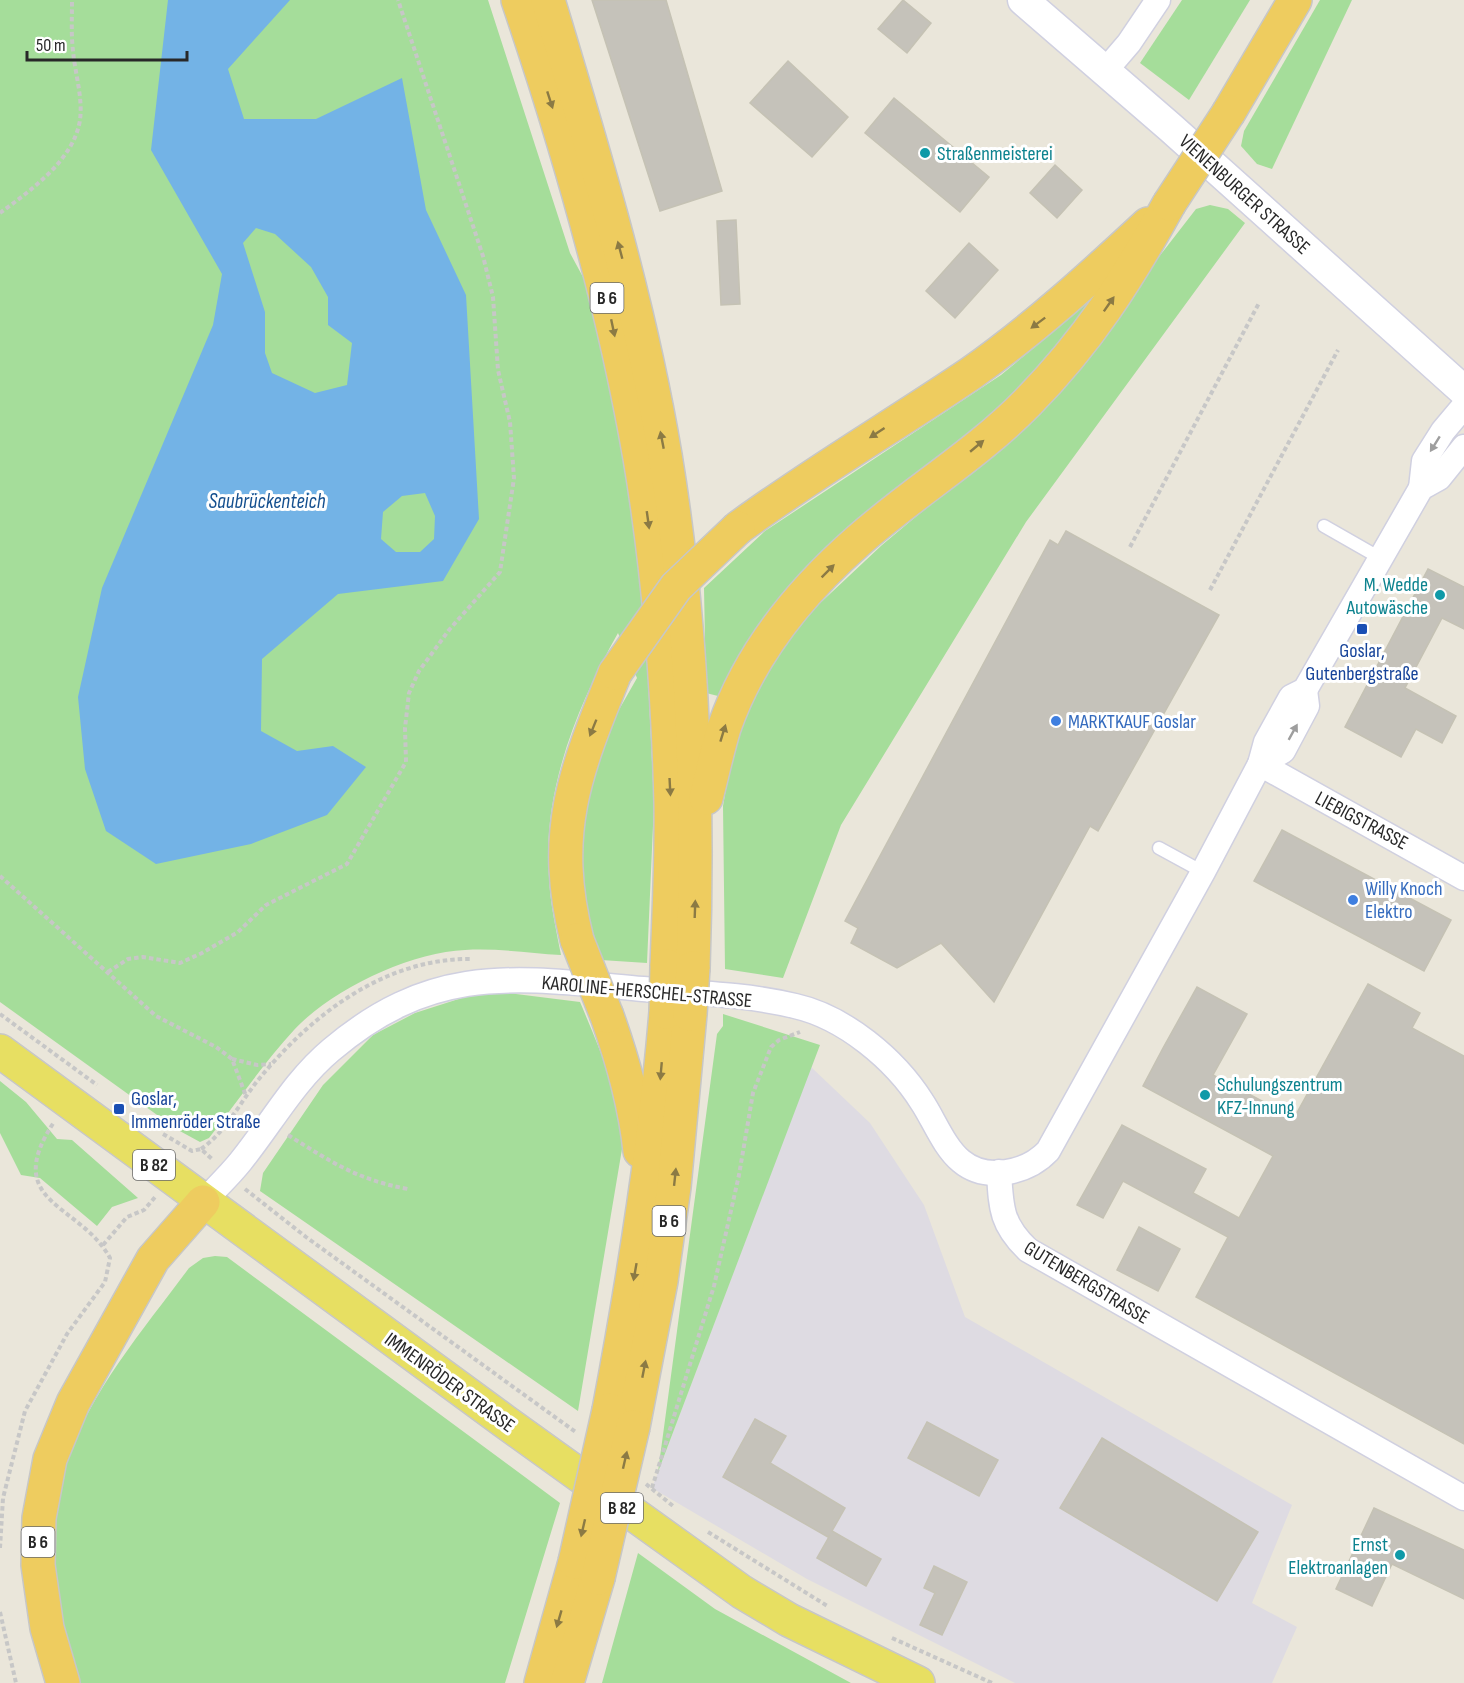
<svg xmlns="http://www.w3.org/2000/svg" width="1464" height="1683" font-family="'Sofia Sans Condensed',sans-serif">
<style>
.industrial{fill:#dedbe2}
.green{fill:#a5dd9a}
.water{fill:#73b3e6;fill-rule:evenodd}
.building{fill:#c5c2ba;stroke:#c5c2b4;stroke-width:1.5}
.lines{fill:none;stroke-linecap:round;stroke-linejoin:round}
.service-casing{stroke:#d0d0e0;stroke-width:15}
.minor-casing{stroke:#d0d0e0;stroke-width:27}
.tertiary-casing{stroke:#d0d0e0;stroke-width:33}
.primary-casing{stroke:#c7c7c7;stroke-width:36}
.trunk-casing{stroke:#c7c7c7;stroke-width:36}
.path{stroke:#c7c7c7;stroke-width:4;stroke-dasharray:4.5 3;stroke-linecap:butt}
.service{stroke:#fff;stroke-width:12}
.minor{stroke:#fff;stroke-width:24}
.tertiary{stroke:#fff;stroke-width:30}
.primary{stroke:#e7df62;stroke-width:33}
.trunk{stroke:#eecc5f;stroke-width:33}
.trunk-bridge-casing{stroke:#c7c7c7;stroke-width:36;stroke-linecap:butt}
.trunk-bridge{stroke:#eecc5f;stroke-width:33}
.oneway{fill:#8b7a44}
.oneway2{fill:#9e9e9e}
.culture-dot{fill:#0f9aa8;stroke:#fff;stroke-width:2}
.transit-dot{fill:#1a4fb4;stroke:#fff;stroke-width:2}
.shop-dot{fill:#3f7fe0;stroke:#fff;stroke-width:2}
.labels{text-anchor:middle;stroke-width:6;stroke-linejoin:round;paint-order:stroke}
.shield{fill:#fff;stroke:#686868;stroke-width:1.5}
.shield-label{font-size:18px;font-weight:bold;fill:#282828}
.culture-label{font-size:20px;fill:#0d838f;stroke:#fff;text-anchor:start}
.street-label{font-size:20px;fill:#282828;stroke:#fff}
.transit-label{font-size:20px;fill:#164399;stroke:#fff}
.shop-label{font-size:20px;fill:#366cbe;stroke:#fff;text-anchor:start}
.water-label{font-size:21px;font-style:italic;fill:#15508f;stroke:#fff}
</style>
<rect width="100%" height="100%" fill="#eae6da"/>
<path class="industrial" d="M811,1067L870,1123L924,1205L965,1317L1292,1505L1252,1603L1297,1627L1272,1683H1015L807,1579L652,1488Z"/>
<g class="green">
<path d="M0,0H488L570,253L590,290L618,421L644,597L654,803L647,963L601,960L584,920L578,828L604,736L637,678L618,633C577,706 542,792 549,877C550,903 556,929 561,955C529,953 496,948 465,950C410,952 331,990 294,1030C263,1064 237,1102 209,1138L200,1142L178,1130L0,1002Z"/>
<path d="M1182,0H1250L1189,100L1140,63Z"/>
<path d="M1320,0H1352L1272,169L1257,164L1241,146L1244,131Z"/>
<path d="M1210,205L1228,209L1245,223L1026,522L841,825L783,978L725,969L723,806L735,738L757,683L799,623L882,545L1034,418L1196,209Z"/>
<path d="M1105,281L1100,303L978,434L821,552L782,594L741,655L722,697L706,693L704,588L765,531L1001,375L1059,327Z"/>
<path d="M507,993L580,1002C601,1052 617,1088 623,1143L578,1411L260,1191L263,1173L323,1085L373,1035L415,1013L468,996Z"/>
<path d="M723,1014L820,1045L658,1472L717,1034L723,1026Z"/>
<path d="M0,1081L26,1102L57,1139L72,1140L138,1198L112,1207L97,1226L40,1178L21,1175L0,1133Z"/>
<path d="M215,1256L227,1257L560,1503L505,1683H79C70,1651 57,1615 55,1581C52,1543 54,1501 66,1464C90,1391 144,1329 189,1268L203,1258Z"/>
<path d="M638,1553L715,1609L851,1683H602Z"/>
</g>
<path class="water" d="M168,0H290L228,69L244,119H316L402,78L426,210L466,295L479,519L443,581L338,594L262,659L261,731L297,751L333,746L366,767L327,815L251,844L156,864L106,831L85,769L78,697L102,588L213,325L222,274L151,150ZM256,228L275,234L311,267L328,297V325L352,343L347,385L315,393L272,373L265,353V312L243,243ZM425,493L435,516L434,539L420,552H396L381,539L383,512L402,496Z"/>
<g class="building">
<path d="M592,0H666L722,191L660,211Z"/>
<path d="M903,0L931,23L907,53L878,29Z"/>
<path d="M788,61L848,117L812,157L750,103Z"/>
<path d="M894,98L989,177L960,212L865,133Z"/>
<path d="M1055,165L1082,190L1057,218L1030,193Z"/>
<path d="M736,220L740,304L721,305L717,221Z"/>
<path d="M969,243L998,270L955,318L926,291Z"/>
<path d="M1066,531L1219,615L1098,831L1090,826L994,1002L941,943L897,968L851,943L858,928L845,921L1050,540L1058,545Z"/>
<path d="M1428,569L1464,587V629L1442,618L1405,688L1456,716L1442,743L1416,729L1401,757L1345,727Z"/>
<path d="M1282,830L1451,920L1424,971L1254,881Z"/>
<path d="M1368,984L1420,1013L1412,1028L1464,1056V1444L1196,1297L1228,1237L1123,1181L1103,1218L1077,1205L1122,1125L1206,1169L1193,1193L1239,1218L1273,1156L1143,1086L1163,1048L1197,987L1247,1014L1213,1075L1294,1118Z"/>
<path d="M1139,1227L1180,1249L1158,1291L1117,1270Z"/>
<path d="M755,1419L786,1436L770,1463L845,1508L832,1531L881,1559L866,1586L817,1558L830,1535L828,1537L723,1477Z"/>
<path d="M927,1422L998,1460L979,1496L908,1458Z"/>
<path d="M1102,1438L1258,1532L1217,1601L1060,1508Z"/>
<path d="M1374,1508L1464,1550V1599L1392,1564L1372,1606L1336,1589Z"/>
<path d="M934,1566L967,1582L942,1635L920,1625L935,1593L924,1588Z"/>
</g>
<g class="lines">
<defs>
<g id="service">
<path d="M1324,526L1380,558"/>
<path d="M1159,848L1203,872"/>
</g>
<g id="minor">
<path d="M1105,71L1129,43L1158,0"/>
<path d="M1421,488L1424,461L1443,431L1464,406"/>
<path d="M1260,764L1464,878"/>
<path d="M1260,764L1283,751L1307,706L1305,690"/>
<path d="M999,1172C1001,1208 1001,1224 1028,1250L1464,1498"/>
<path d="M203,1202C216,1188 230,1175 241,1161C271,1124 294,1081 331,1050C435,962 517,978 643,989C693,993 746,994 795,1006C844,1017 895,1059 922,1102C934,1120 944,1147 961,1161C986,1182 1027,1173 1048,1151L1203,872L1260,764L1266,742L1291,697L1305,690L1421,488L1439,478L1464,447"/>
</g>
<path id="tertiary" d="M1023,0L1171,128L1464,391"/>
<path id="primary" d="M0,1051L504,1421L742,1592L789,1620L918,1683"/>
<g id="trunk">
<path d="M518,0C569,150 613,302 640,458C659,571 668,689 671,803C672,857 669,912 667,966"/>
<path d="M548,0C593,150 639,300 665,455C693,625 699,796 693,968"/>
<path d="M1229,112L1295,0"/>
<path d="M738,528C813,473 893,426 970,374C1034,329 1091,277 1148,224"/>
<path d="M706,798C712,775 717,751 724,728C749,655 800,592 858,541C912,493 976,455 1027,403C1088,341 1127,280 1169,204"/>
<path d="M577,940C550,832 575,772 615,673"/>
<path d="M607,1016C623,1061 635,1103 640,1151"/>
<path d="M609,1410C634,1278 655,1146 666,1012"/>
<path d="M633,1427L661,1281L674,1187L690,1014"/>
<path d="M63,1683L47,1628L38,1565L39,1518L50,1459L73,1403L153,1259L203,1202"/>
<path d="M541,1683L575,1562"/>
<path d="M567,1683L598,1578"/>
</g>
</defs>
<use href="#service" class="service-casing"/>
<use href="#minor" class="minor-casing"/>
<use href="#tertiary" class="tertiary-casing"/>
<use href="#primary" class="primary-casing"/>
<use href="#trunk" class="trunk-casing"/>
<g class="path">
<path d="M0,213C30,191 74,160 80,120C83,98 75,73 73,51C71,34 72,17 72,0"/>
<path d="M1130,547L1259,303"/>
<path d="M1210,590L1338,350"/>
<path d="M0,876L156,1016L216,1047L232,1059L246,1096"/>
<path d="M108,972L128,959L143,957L180,963L202,953L238,932L266,905L347,864L406,762L405,728L409,693L419,671L449,630L500,572L514,478L510,422L498,370L493,297L483,256L398,0"/>
<path d="M0,1014L97,1085"/>
<path d="M232,1059L257,1065L271,1064"/>
<path d="M163,1134L192,1151L201,1149L213,1160"/>
<path d="M288,1135C331,1162 358,1180 408,1189"/>
<path d="M201,1149C226,1132 240,1102 259,1079C311,1015 385,958 471,959"/>
<path d="M245,1189L306,1237L577,1433"/>
<path d="M103,1245L127,1217L144,1210L156,1196"/>
<path d="M646,1484L673,1506"/>
<path d="M652,1488L714,1286L739,1175L753,1093L771,1047L779,1040L800,1032"/>
<path d="M708,1532L829,1607"/>
<path d="M0,1548L3,1498L25,1411L67,1334L105,1282L110,1258C80,1203 0,1204 54,1122"/>
<path d="M0,1612L16,1683"/>
<path d="M892,1638L992,1683"/>
</g>
<use href="#service" class="service"/>
<use href="#minor" class="minor"/>
<use href="#tertiary" class="tertiary"/>
<use href="#primary" class="primary"/>
<use href="#trunk" class="trunk"/>
<defs>
<g id="trunk-bridge">
<path d="M1169,204L1229,112"/>
<path d="M615,673L676,587L738,528"/>
<path d="M577,940L607,1016"/>
<path d="M666,1012L667,966"/>
<path d="M690,1014L693,968"/>
<path d="M575,1562L609,1410"/>
<path d="M598,1578L633,1427"/>
</g>
</defs>
<use href="#trunk-bridge" class="trunk-bridge-casing"/>
<use href="#trunk-bridge" class="trunk-bridge"/>
</g>
<defs><path id="oneway-solid" d="M-6-.8H1V-3.2L6.5 0L1 3.2V.8H-6Z" transform="scale(1.5)"/></defs>
<g class="oneway">
<use href="#oneway-solid" transform="translate(550 100) rotate(72)"/>
<use href="#oneway-solid" transform="translate(620 250) rotate(-105)"/>
<use href="#oneway-solid" transform="translate(1109 304) rotate(-55)"/>
<use href="#oneway-solid" transform="translate(1038 323) rotate(143)"/>
<use href="#oneway-solid" transform="translate(613 328) rotate(78)"/>
<use href="#oneway-solid" transform="translate(877 433) rotate(147)"/>
<use href="#oneway-solid" transform="translate(662 440) rotate(-101)"/>
<use href="#oneway-solid" transform="translate(977 446) rotate(-40)"/>
<use href="#oneway-solid" transform="translate(648 520) rotate(82)"/>
<use href="#oneway-solid" transform="translate(828 571) rotate(-45)"/>
<use href="#oneway-solid" transform="translate(593 728) rotate(112)"/>
<use href="#oneway-solid" transform="translate(723 733) rotate(-73)"/>
<use href="#oneway-solid" transform="translate(670 787) rotate(87)"/>
<use href="#oneway-solid" transform="translate(695 909) rotate(-88)"/>
<use href="#oneway-solid" transform="translate(661 1071) rotate(95)"/>
<use href="#oneway-solid" transform="translate(675 1177) rotate(-84)"/>
<use href="#oneway-solid" transform="translate(635 1272) rotate(100)"/>
<use href="#oneway-solid" transform="translate(644 1369) rotate(-79)"/>
<use href="#oneway-solid" transform="translate(625 1460) rotate(-77)"/>
<use href="#oneway-solid" transform="translate(583 1528) rotate(103)"/>
<use href="#oneway-solid" transform="translate(559 1619) rotate(106)"/>
</g>
<g class="oneway2">
<use href="#oneway-solid" transform="translate(1435 444) rotate(122)"/>
<use href="#oneway-solid" transform="translate(1293 732) rotate(-61)"/>
</g>
<g class="culture-dot">
<circle cx="925" cy="153" r="6"/>
<circle cx="1440" cy="595" r="6"/>
<circle cx="1205" cy="1095" r="6"/>
<circle cx="1400" cy="1555" r="6"/>
</g>
<g class="transit-dot">
<rect x="1356" y="623" width="12" height="12" rx="3"/>
<rect x="113" y="1103" width="12" height="12" rx="3"/>
</g>
<g class="shop-dot">
<circle cx="1056" cy="721" r="6"/>
<circle cx="1353" cy="900" r="6"/>
</g>
<g class="labels">
<g class="shield">
<rect x="590.5" y="283" width="33" height="30" rx="4.5"/>
<rect x="133" y="1150" width="42" height="30" rx="4.5"/>
<rect x="652.5" y="1206" width="33" height="30" rx="4.5"/>
<rect x="601" y="1493" width="42" height="30" rx="4.5"/>
<rect x="21.5" y="1527" width="33" height="30" rx="4.5"/>
</g>
<g class="shield-label">
<text x="607" y="304">B 6</text>
<text x="154" y="1171">B 82</text>
<text x="669" y="1227">B 6</text>
<text x="622" y="1514">B 82</text>
<text x="38" y="1548">B 6</text>
</g>
<g class="culture-label">
<text x="937" y="160">Straßenmeisterei</text>
<text x="1428" y="591" text-anchor="end">M. Wedde<tspan x="1428" dy="23">Autowäsche</tspan></text>
<text x="1217" y="1091">Schulungszentrum<tspan x="1217" dy="23">KFZ-Innung</tspan></text>
<text x="1388" y="1551" text-anchor="end">Ernst<tspan x="1388" dy="23">Elektroanlagen</tspan></text>
</g>
<g class="street-label">
<text transform="translate(1245 194) rotate(42)" y="7">VIENENBURGER STRASSE</text>
<text transform="translate(1362 820) rotate(28)" y="7">LIEBIGSTRASSE</text>
<text transform="translate(647 991) rotate(5)" y="7">KAROLINE-HERSCHEL-STRASSE</text>
<text transform="translate(1087 1282) rotate(31)" y="7">GUTENBERGSTRASSE</text>
<text transform="translate(450 1382) rotate(36)" y="7">IMMENRÖDER STRASSE</text>
</g>
<g class="transit-label">
<text x="1362" y="657">Goslar,<tspan x="1362" dy="23">Gutenbergstraße</tspan></text>
<text x="131" y="1105" text-anchor="start">Goslar,<tspan x="131" dy="23">Immenröder Straße</tspan></text>
</g>
<g class="shop-label">
<text x="1068" y="728">MARKTKAUF Goslar</text>
<text x="1365" y="895">Willy Knoch<tspan x="1365" dy="23">Elektro</tspan></text>
</g>
<g class="water-label">
<text x="267" y="508">Saubrückenteich</text>
</g>
</g>
<path d="M27 51v9h160v-9" fill="none" stroke="#282828" stroke-width="3"/>
<text x="36" y="51" font-size="18" fill="#282828" stroke="#ffffff" stroke-width="4.5" paint-order="stroke">50 m</text>
</svg>
